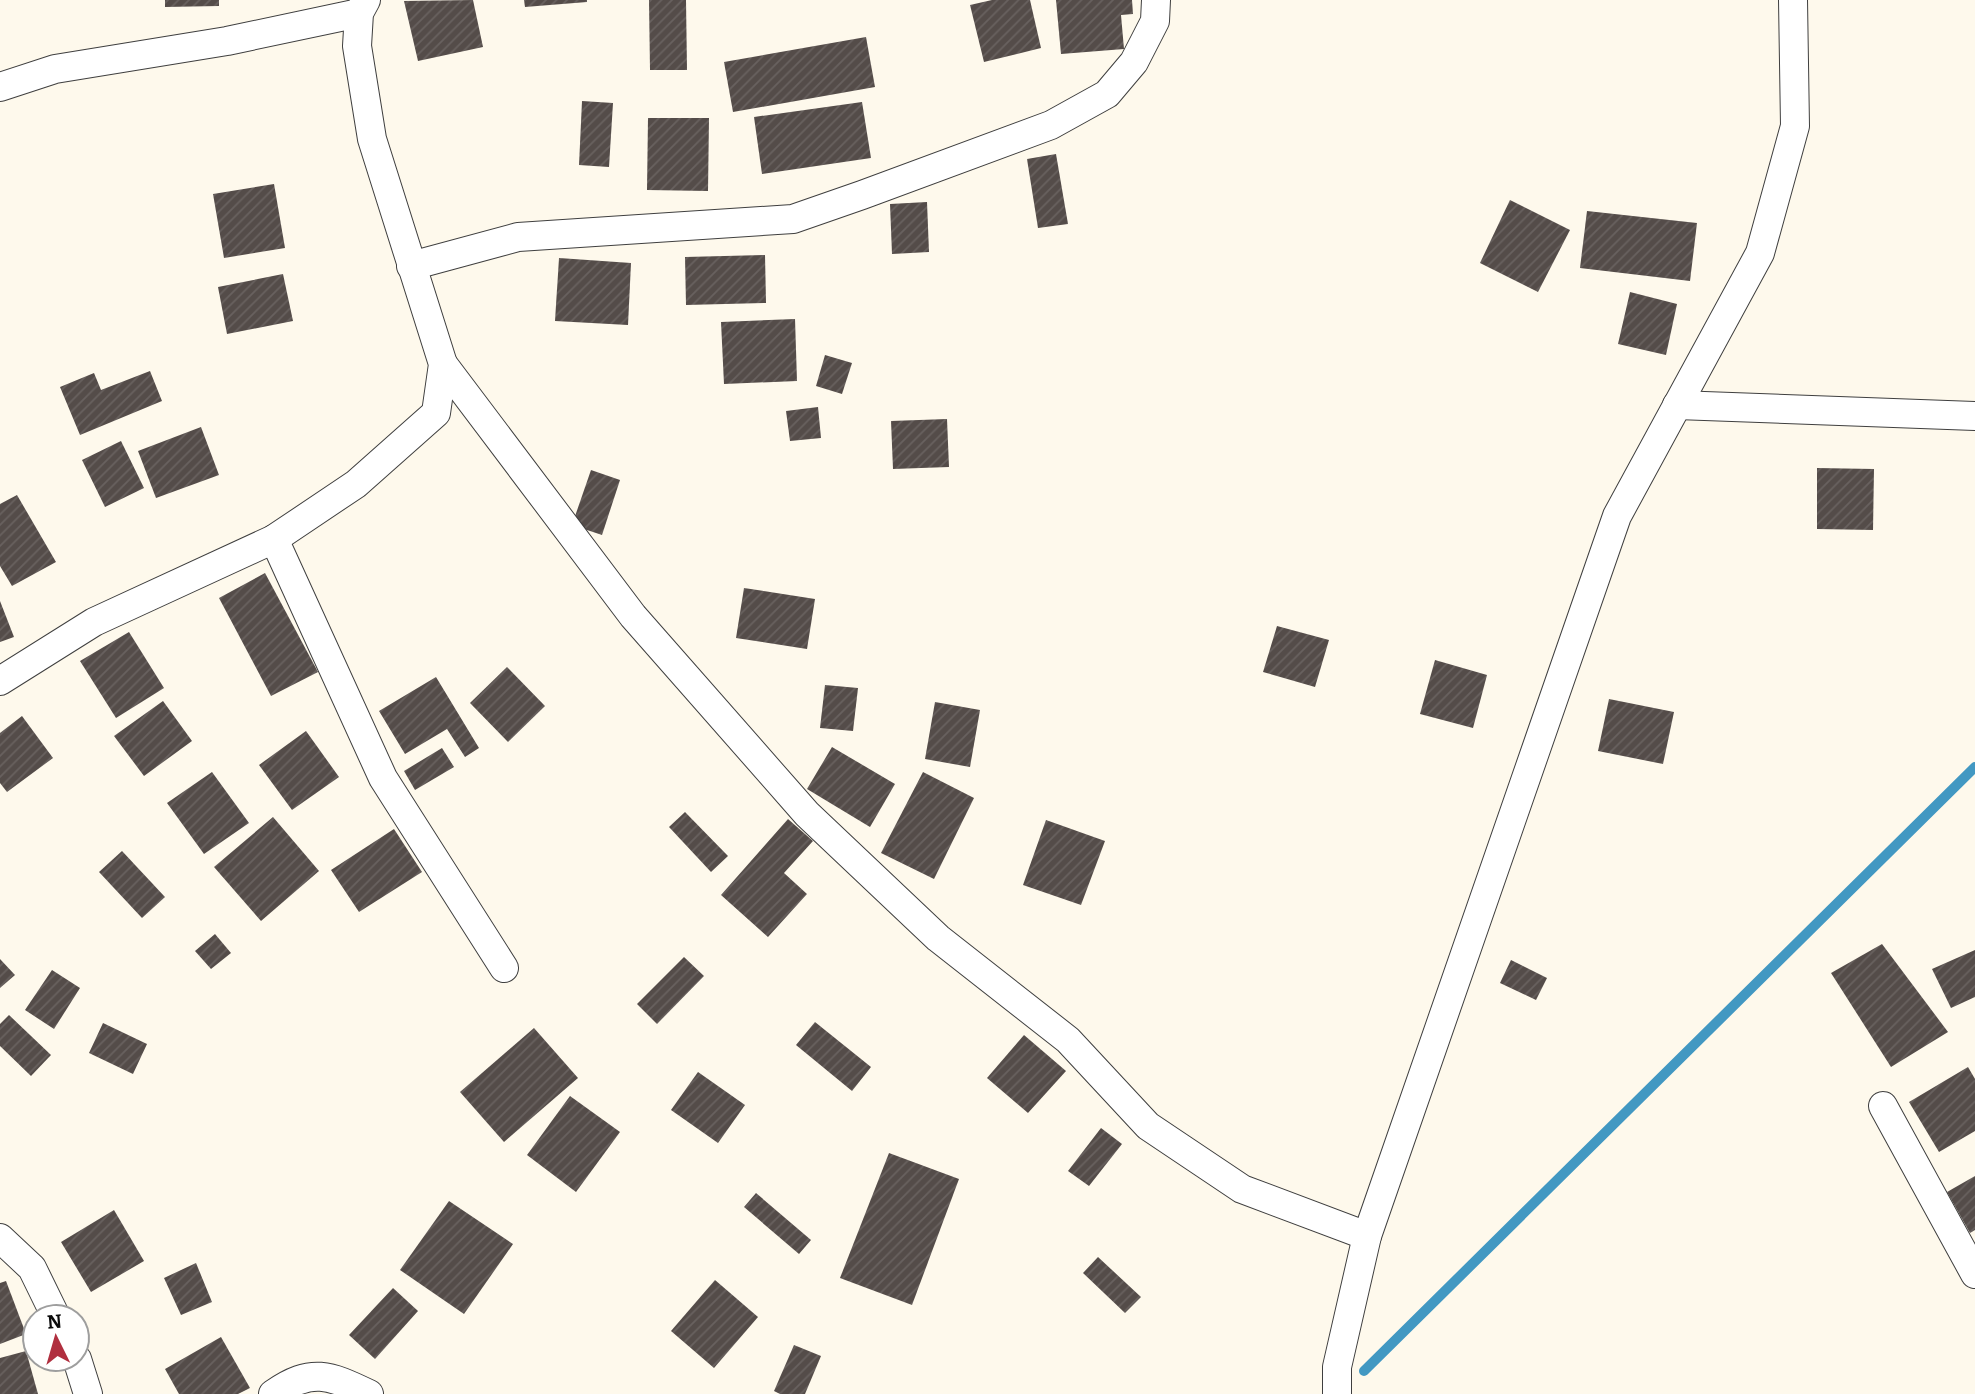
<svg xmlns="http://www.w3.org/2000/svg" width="1975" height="1394" font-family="Bitter,serif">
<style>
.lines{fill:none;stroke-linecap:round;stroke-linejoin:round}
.stream{stroke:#4298c2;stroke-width:10}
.building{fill:url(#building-hatch)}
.minor-casing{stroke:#3f3f3f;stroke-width:30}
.minor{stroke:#fff;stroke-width:28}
</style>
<defs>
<pattern id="building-hatch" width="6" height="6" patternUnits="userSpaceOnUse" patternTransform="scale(1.75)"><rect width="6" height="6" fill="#544c49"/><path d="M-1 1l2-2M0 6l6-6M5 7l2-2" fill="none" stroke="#68615f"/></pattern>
</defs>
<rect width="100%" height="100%" fill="#fef9ec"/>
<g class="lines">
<path class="stream" d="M1364,1371L1975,767"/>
</g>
<g class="building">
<path d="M165,0H219V6L165,7Z"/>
<path d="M473,0L483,47L418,61L404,1Z"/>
<path d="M524,0H587V2L525,7Z"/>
<path d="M649,0H686L687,70H650Z"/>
<path d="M992,0H1030L1041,48L984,62L970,5Z"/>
<path d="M1056,0H1132L1133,14L1121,15L1124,49L1061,54Z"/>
<path d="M866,37L875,87L733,112L724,62Z"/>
<path d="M582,101L613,103L609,167L579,165Z"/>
<path d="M862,102L871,158L762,174L754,117Z"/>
<path d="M648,118H709L708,191L647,190Z"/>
<path d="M1056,154L1068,224L1038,228L1027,159Z"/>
<path d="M274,184L285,248L224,258L213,194Z"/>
<path d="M1510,200L1570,230L1538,292L1480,263Z"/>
<path d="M927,202L929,252L892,254L890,204Z"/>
<path d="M1587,211L1697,223L1690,281L1580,268Z"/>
<path d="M765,255L766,303L686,305L685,257Z"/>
<path d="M559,258L631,263L628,325L555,321Z"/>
<path d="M283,274L293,321L227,334L218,287Z"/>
<path d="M1630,292L1677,304L1666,355L1618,344Z"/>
<path d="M795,319L797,381L724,384L721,322Z"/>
<path d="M825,355L852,363L842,394L816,386Z"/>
<path d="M150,371L162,401L80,435L60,387L94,373L101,390Z"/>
<path d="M818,407L821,438L790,441L786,411Z"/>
<path d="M947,419L949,467L893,469L891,421Z"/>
<path d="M201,427L219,475L156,498L138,451Z"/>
<path d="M121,441L144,488L105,507L82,460Z"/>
<path d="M1817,468L1874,469L1873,530L1817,529Z"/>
<path d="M591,470L620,480L602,535L572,525Z"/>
<path d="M17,495L56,562L12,586L0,566V504Z"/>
<path d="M265,573L318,672L271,696L219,598Z"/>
<path d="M744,588L815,599L807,649L736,638Z"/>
<path d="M0,601L14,637L0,642Z"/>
<path d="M1277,626L1329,640L1315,687L1263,672Z"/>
<path d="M129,632L164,688L116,718L80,661Z"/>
<path d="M1435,660L1487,675L1473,728L1420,714Z"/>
<path d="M507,667L545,706L508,742L470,703Z"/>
<path d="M436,677L479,748L465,757L447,729L405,754L379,711Z"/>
<path d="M825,685L858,688L853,731L820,728Z"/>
<path d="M1609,699L1674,712L1663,764L1598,751Z"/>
<path d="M163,701L192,741L144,776L114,736Z"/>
<path d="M935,702L980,710L970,767L925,759Z"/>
<path d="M22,716L53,758L7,792L0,783V733Z"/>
<path d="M306,731L339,777L292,810L259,765Z"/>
<path d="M832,747L895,784L870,827L807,789Z"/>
<path d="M442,748L454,767L415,790L404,771Z"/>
<path d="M212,772L249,823L204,854L167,803Z"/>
<path d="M923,772L974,798L934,879L881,853Z"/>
<path d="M685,812L728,856L711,872L669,827Z"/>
<path d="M273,817L319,871L261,921L214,867Z"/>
<path d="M788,819L813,841L784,873L807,894L768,937L721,895Z"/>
<path d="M1046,820L1105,841L1081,905L1023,885Z"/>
<path d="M394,829L422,872L359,912L331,870Z"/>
<path d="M122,851L165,897L142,918L99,872Z"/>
<path d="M215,934L231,953L211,969L195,951Z"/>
<path d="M1882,944L1948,1032L1891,1067L1831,973Z"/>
<path d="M1975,950V997L1951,1008L1932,969Z"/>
<path d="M684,957L704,976L657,1024L637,1004Z"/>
<path d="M0,959L15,975L0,988Z"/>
<path d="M1511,960L1547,978L1536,1000L1500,983Z"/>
<path d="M52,970L80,988L54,1029L25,1010Z"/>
<path d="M9,1015L51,1055L31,1076L0,1046V1024Z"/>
<path d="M815,1022L871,1067L852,1091L796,1045Z"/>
<path d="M103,1023L147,1044L133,1074L89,1053Z"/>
<path d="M534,1028L578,1078L504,1142L460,1092Z"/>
<path d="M1024,1035L1066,1071L1028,1113L987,1078Z"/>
<path d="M1968,1067L1975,1079V1131L1939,1152L1909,1102Z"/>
<path d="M698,1072L745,1105L718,1143L671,1110Z"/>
<path d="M570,1096L620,1132L576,1192L527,1155Z"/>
<path d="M1101,1128L1122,1144L1089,1186L1068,1171Z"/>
<path d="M889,1153L959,1179L912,1305L840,1278Z"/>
<path d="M1975,1176V1230L1970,1233L1947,1192Z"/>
<path d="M756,1193L811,1240L799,1254L744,1207Z"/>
<path d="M449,1201L513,1244L464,1314L400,1270Z"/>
<path d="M114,1210L144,1261L91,1292L61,1242Z"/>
<path d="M1098,1257L1141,1297L1125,1313L1083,1273Z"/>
<path d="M196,1263L212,1302L181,1315L164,1278Z"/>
<path d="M715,1280L758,1317L714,1368L671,1331Z"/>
<path d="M6,1281L26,1334L0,1344V1283Z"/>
<path d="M393,1288L418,1311L375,1359L349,1335Z"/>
<path d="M221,1337L250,1388L238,1394H179L165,1369Z"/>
<path d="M794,1345L821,1356L805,1394H780L774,1391Z"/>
<path d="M26,1351L38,1394H0V1358Z"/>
</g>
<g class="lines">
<defs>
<g id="minor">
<path d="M0,87L55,69L227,41L359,13"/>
<path d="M411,266L518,237L793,219L862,195L1051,125L1107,94L1134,62L1155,21L1156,0"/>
<path d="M443,364L633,616L807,814L938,938L1068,1040L1148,1126L1242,1189L1367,1236"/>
<path d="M1677,405L1975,416"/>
<path d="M274,539L383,778L504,968"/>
<path d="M0,681L94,622L274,539L356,484L436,413L443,364L372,139L357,46L359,13L366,0"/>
<path d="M1883,1106L1975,1274"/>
<path d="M0,1238L32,1268L56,1317"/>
<path d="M77,1359L88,1394"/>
<path d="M273,1394C312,1367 329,1375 369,1394"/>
<path d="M1337,1394V1367L1367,1236L1617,516L1760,253L1795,126L1793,0"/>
</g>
</defs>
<use href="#minor" class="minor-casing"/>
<use href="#minor" class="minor"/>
</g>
<g transform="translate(56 1338) rotate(355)"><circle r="33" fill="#ffffff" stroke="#9e9e9e" stroke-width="2"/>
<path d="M0-5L12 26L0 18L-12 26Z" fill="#b02f3f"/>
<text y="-10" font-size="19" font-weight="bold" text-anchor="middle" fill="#0c0c0c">N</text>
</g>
</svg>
